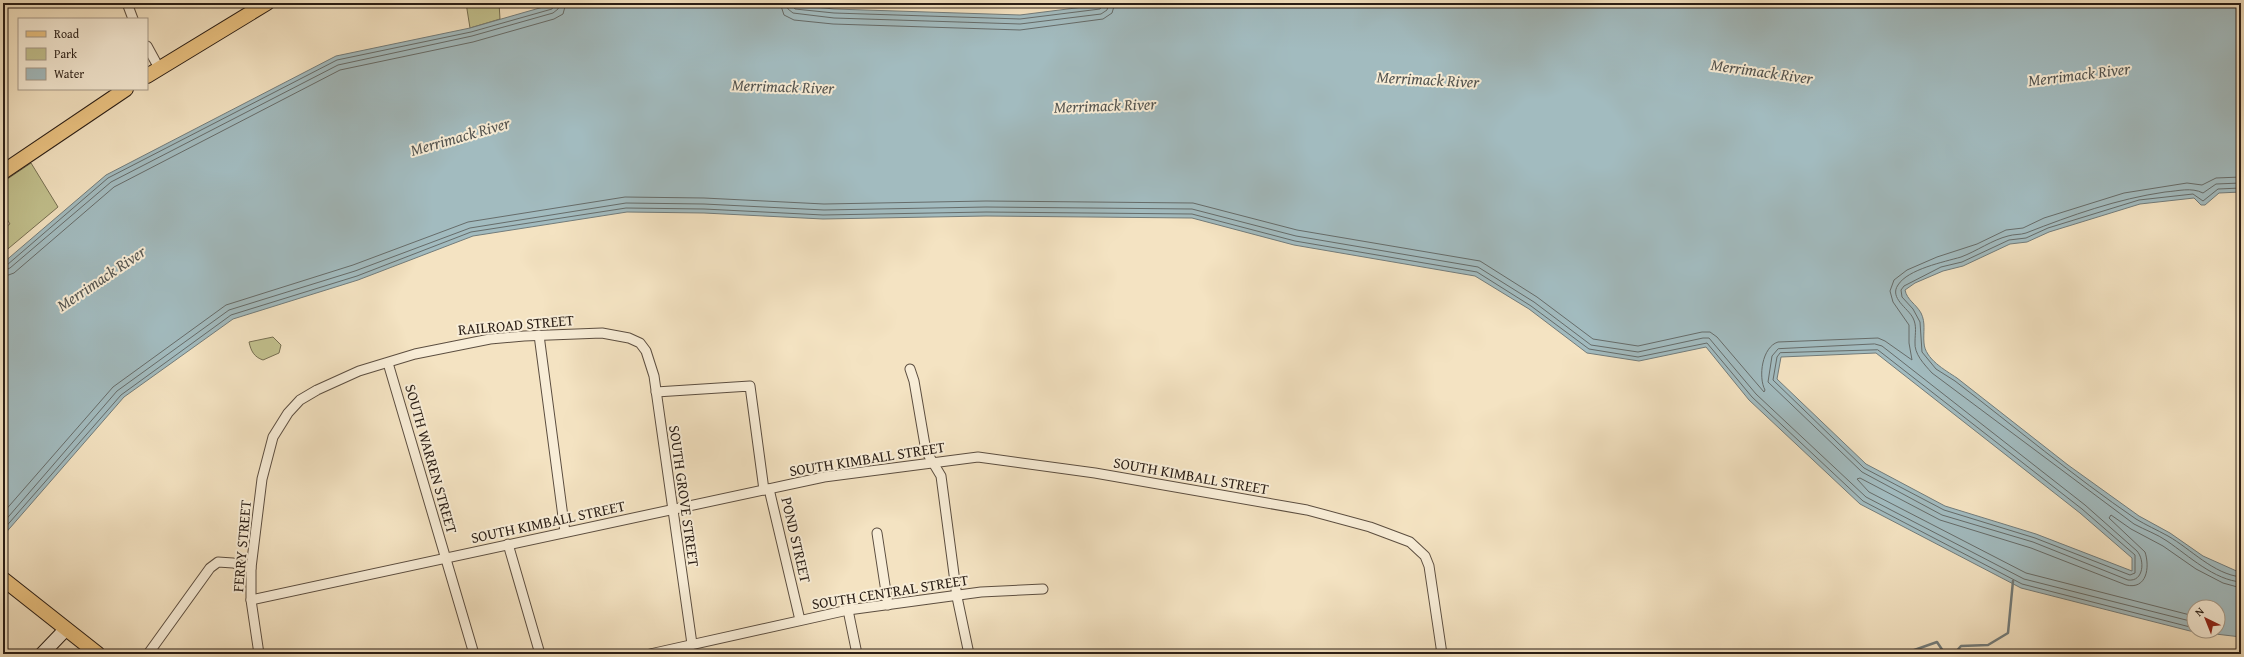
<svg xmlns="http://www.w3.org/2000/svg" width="2244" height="657" font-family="'Gentium Book Plus',serif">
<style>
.green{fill:#c2c18e;stroke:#766f52}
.water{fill:#a2bbbf;stroke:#727c7b;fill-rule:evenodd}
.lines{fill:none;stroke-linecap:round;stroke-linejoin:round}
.shore{stroke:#666c6a;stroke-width:1}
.stream{stroke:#727c7b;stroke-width:2.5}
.street-casing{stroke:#5c4e40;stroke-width:11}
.secondary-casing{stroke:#291d15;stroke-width:15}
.primary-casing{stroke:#291d15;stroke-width:16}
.street{stroke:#f8edd7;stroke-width:9}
.secondary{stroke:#f8edd7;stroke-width:13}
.primary{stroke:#eac281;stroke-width:14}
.labels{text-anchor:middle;stroke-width:4;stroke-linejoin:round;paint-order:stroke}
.street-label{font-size:15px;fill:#291d15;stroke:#f8edd7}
.water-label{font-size:16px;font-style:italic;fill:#535450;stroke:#f8edd7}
</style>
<rect width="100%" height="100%" fill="#f4e3c2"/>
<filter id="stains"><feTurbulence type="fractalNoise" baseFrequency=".005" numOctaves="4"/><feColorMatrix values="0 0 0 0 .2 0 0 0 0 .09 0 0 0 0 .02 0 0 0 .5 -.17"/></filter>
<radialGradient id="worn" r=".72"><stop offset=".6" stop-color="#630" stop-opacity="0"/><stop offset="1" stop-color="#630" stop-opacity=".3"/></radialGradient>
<g class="green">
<path d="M466,3H499L500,19L470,28Z"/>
<path d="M31,163L58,207L3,253V229L10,224L3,213V182Z"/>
<path d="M273,337L281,345L279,353L263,360C254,357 251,351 249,342Z"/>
</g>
<path class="water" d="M557,3H776L834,9L1020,15L1115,3H2241V192L2219,193L2205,205H2201L2194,198L2140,204L2049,232L2027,242L2010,244L1963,266L1943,271L1915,283L1905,290C1907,300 1916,304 1921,313C1926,323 1923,332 1924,343C1925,359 1945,370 1957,378L2068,465L2139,516L2170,533L2203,556L2241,573V637L2190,631L2021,588L1860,504L1749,400L1706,347L1639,361L1587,353L1529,309L1475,276L1294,245L1192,218L986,216L823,219L704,213L627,212L473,236L358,280L233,319L124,397L3,536V263L106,175L336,56L470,28ZM1876,353L2080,513L2132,558V571L2036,534L1945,506L1866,464L1777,379L1781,357ZM2194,607H2218V631H2194Z"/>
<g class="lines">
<g class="shore">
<path d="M780,3L784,15L794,20L833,24L1020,30L1103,19L1112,13L1115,3"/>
<path d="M786,3L788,9L793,13L834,18L1020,24L1101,14L1107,10L1109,3"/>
<path d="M791,3L795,9L834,13L1020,19L1100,9L1104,3"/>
<path d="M2241,183L2216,184L2203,193C2191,187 2179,191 2165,192C2117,199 2072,215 2026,233C2020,235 2014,234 2008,236C1992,240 1977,251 1961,257C1944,262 1908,269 1898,285C1889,298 1908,308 1913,318C1917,326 1915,333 1915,342C1914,354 1924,364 1932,373L2134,524C2145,530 2157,534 2167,541C2189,556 2214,580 2241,582"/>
<path d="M2241,188L2218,189L2203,201L2193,194L2139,200L2048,228L2026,238L2009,240L1962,262L1941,267L1904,286L1901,290L1902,297L1913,309L1920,322L1922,352L1936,369L1955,381C2015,427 2073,476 2136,519C2146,525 2157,530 2168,536C2191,549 2213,574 2241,577"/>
<path d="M3,266L7,265L108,178L337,60L471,32L552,9L555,3"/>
<path d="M3,271L10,268L111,182L338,65L472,36L553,13L558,9L560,3"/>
<path d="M3,277L14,273L114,187L340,70L473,42L554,19L563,14L566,3"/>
<path d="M1875,344L1882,346L2085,505L2137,551C2145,560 2144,582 2128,580L2033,542L1942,515L1862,472L1768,382L1772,356L1778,349Z"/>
<path d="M1878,350L2082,509L2135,555V573L2130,575L2035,538L1944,510L1864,468L1773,380L1777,357L1780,353Z"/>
<path d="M3,513L113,387L226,305L353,265L468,222L625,197L704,198L824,204L986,201L1193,203L1297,230L1480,261L1537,297L1593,339L1638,346L1702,332H1710L1717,337L1764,392L1765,390C1758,377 1762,347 1778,342L1878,338L1885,341L1912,360L1909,343V325L1893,302L1890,291L1894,280L1907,270L1937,257L1977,244L2006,230L2023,228L2044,218L2124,193L2187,183L2202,185L2216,178L2241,177"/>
<path d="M3,523L117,391L229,310L355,271L470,228L626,203L704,204L824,210L986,207L1192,209L1296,236L1478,267L1534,302L1591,345L1638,352L1703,338H1709L1756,394L1866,497L2024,579L2194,622"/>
<path d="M3,530L121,395L231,315L357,276L471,232L626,208L704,209L823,215L986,212L1192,214L1295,241L1477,272L1531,306L1589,349L1638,357L1707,343L1752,397L1863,501L2022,584L2194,628"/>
<path d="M2194,616L2026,573L1869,492L1857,479L1860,478L1940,520L2031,548L2126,585C2147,590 2150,567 2145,552L2109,518L2111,515L2131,529L2163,546L2196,569L2223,583L2241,588"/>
</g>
<g class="stream">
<path d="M1903,654L1937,642L1945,654"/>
<path d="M1954,654L1961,646L1988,645L2008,633L2013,581"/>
</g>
<defs>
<g id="street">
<path d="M127,3L133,19"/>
<path d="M147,46L159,68"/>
<path d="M539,335L565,532"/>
<path d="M388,363L474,654"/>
<path d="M910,369L914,381L926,451L941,476L957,597L969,654"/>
<path d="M656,392L750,386L764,490"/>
<path d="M769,489L800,620"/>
<path d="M877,533L888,605"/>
<path d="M508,544L540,654"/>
<path d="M251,600L824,477L978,457L1095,473L1307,510L1370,527L1410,542L1425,556L1429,566L1442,654"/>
<path d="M848,610L857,654"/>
<path d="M148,654L210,568L218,562L233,563L251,568"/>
<path d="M259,654L251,600V568L262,479L273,437L288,413L300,400L317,390L359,371L415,354L490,339L524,336L602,333L629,338L640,343L646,351L654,376L692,644"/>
<path d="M650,654L848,610L981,592L1043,589"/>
</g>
<path id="secondary" d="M42,654L65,630"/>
<g id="primary">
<path d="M147,76L267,3"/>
<path d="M3,172L126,89"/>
<path d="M3,579L98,654"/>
</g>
</defs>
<use href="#street" class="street-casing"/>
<use href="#secondary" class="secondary-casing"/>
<use href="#primary" class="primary-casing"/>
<use href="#street" class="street"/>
<use href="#secondary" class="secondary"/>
<use href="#primary" class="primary"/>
</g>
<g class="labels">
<g class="street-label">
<text transform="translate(516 325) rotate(-5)" y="5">RAILROAD STREET</text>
<text transform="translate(431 459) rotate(74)" y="5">SOUTH WARREN STREET</text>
<text transform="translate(867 459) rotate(-9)" y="5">SOUTH KIMBALL STREET</text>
<text transform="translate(1191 476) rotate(10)" y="5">SOUTH KIMBALL STREET</text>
<text transform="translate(684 496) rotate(82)" y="5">SOUTH GROVE STREET</text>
<text transform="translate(548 522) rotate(-12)" y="5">SOUTH KIMBALL STREET</text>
<text transform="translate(796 540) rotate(77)" y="5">POND STREET</text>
<text transform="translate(242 546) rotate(-85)" y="5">FERRY STREET</text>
<text transform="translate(890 592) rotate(-9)" y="5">SOUTH CENTRAL STREET</text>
</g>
<g class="water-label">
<text transform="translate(1762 71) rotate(8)" y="6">Merrimack River</text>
<text transform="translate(2079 74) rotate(-7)" y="6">Merrimack River</text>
<text transform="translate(1428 79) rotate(3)" y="6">Merrimack River</text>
<text transform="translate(783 86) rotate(2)" y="6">Merrimack River</text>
<text transform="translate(1105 105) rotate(-2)" y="6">Merrimack River</text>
<text transform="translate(460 136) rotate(-16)" y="6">Merrimack River</text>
<text transform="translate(101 278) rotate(-34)" y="6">Merrimack River</text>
</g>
</g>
<rect width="2244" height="657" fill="none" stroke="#f4e3c2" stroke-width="16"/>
<rect x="4" y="4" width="2236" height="649" fill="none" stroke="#291d15" stroke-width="2"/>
<rect x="8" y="8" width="2228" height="641" fill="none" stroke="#291d15"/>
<rect x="18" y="18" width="130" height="72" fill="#f8edd7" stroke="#a59a89"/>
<rect x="26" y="31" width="20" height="6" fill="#eac281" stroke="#a59a89"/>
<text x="54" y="38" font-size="12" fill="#291d15">Road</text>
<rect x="26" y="48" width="20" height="12" fill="#c2c18e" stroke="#a59a89"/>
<text x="54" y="58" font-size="12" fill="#291d15">Park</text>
<rect x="26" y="68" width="20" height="12" fill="#a2bbbf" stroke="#a59a89"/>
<text x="54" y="78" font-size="12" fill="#291d15">Water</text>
<g transform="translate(2206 619) rotate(317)"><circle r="19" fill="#f8edd7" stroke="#a59a89"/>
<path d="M0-3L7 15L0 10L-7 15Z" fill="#8f2418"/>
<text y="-6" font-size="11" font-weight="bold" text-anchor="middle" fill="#291d15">N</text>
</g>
<rect width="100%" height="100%" filter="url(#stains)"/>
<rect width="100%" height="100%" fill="url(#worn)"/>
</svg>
